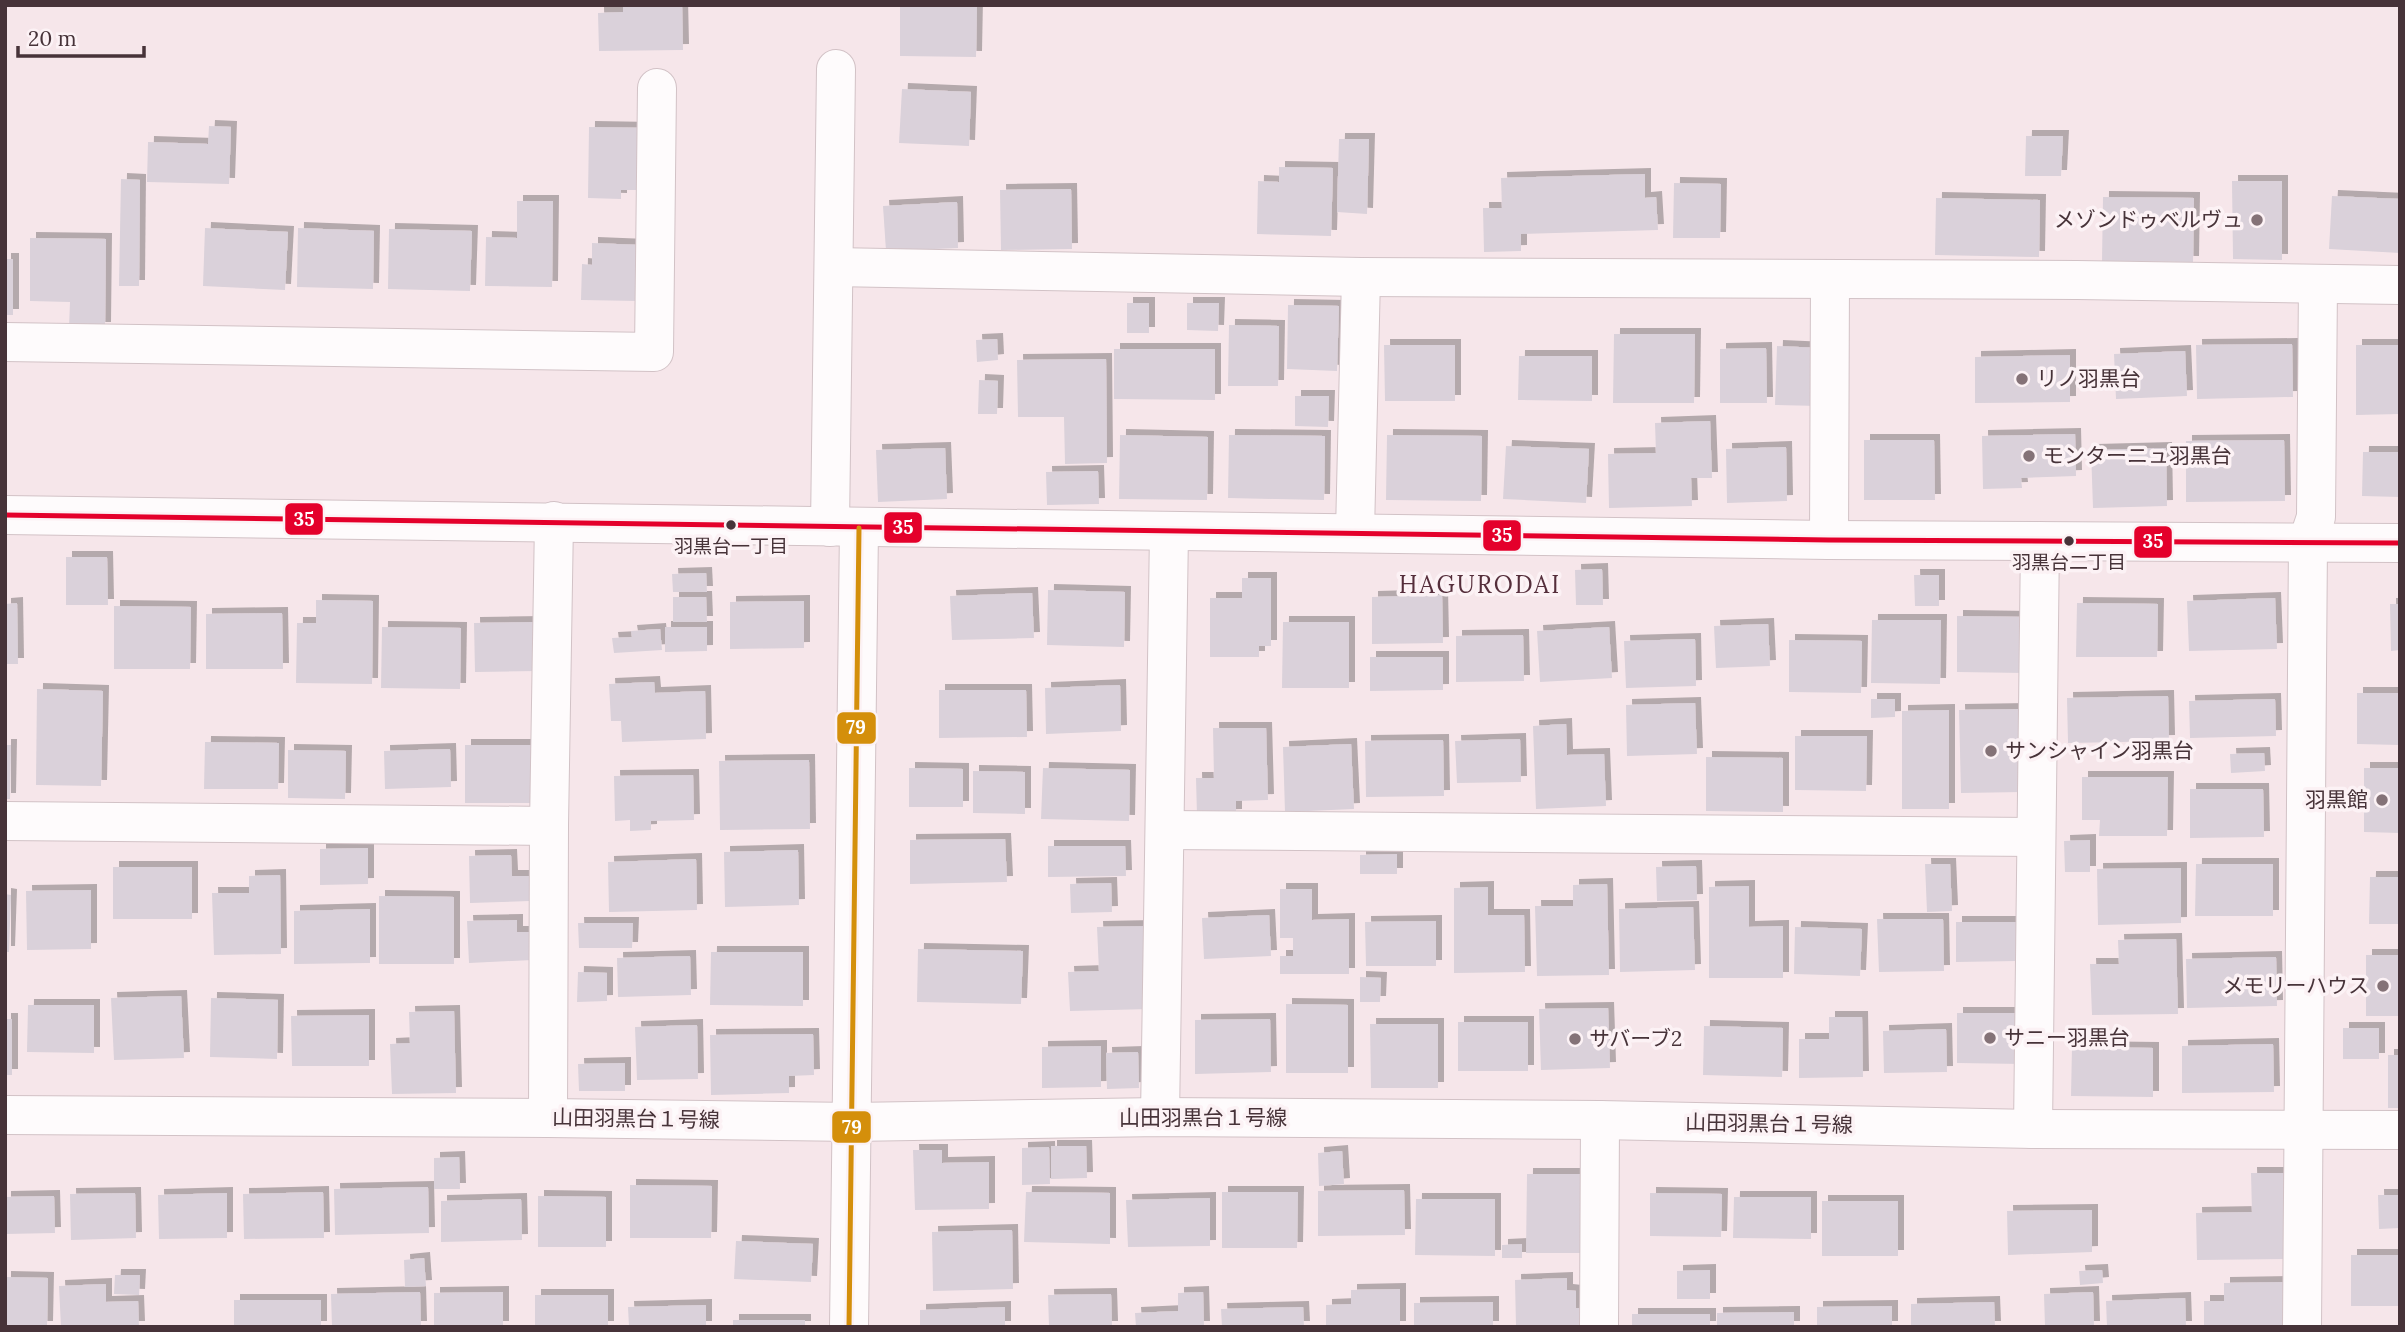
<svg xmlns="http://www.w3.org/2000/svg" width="2405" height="1332" font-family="Lora,'Noto Sans JP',serif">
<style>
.building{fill:#dad1da;filter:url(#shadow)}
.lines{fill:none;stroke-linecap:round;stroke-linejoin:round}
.minor-casing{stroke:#d2c2c6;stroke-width:40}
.minor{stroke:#fefbfc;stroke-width:38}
.bus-1-casing{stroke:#fcf2f5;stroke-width:10}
.bus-2-casing{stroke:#fcf2f5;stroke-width:10}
.bus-1{stroke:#e4002b;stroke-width:5}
.bus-2{stroke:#d48f0b;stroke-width:5}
.poi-dot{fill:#847277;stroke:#fcf2f5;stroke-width:2.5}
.bus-dot{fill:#473339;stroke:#fcf2f5;stroke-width:2.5}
.labels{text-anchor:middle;stroke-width:7;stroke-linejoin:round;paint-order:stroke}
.bus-label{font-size:19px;fill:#473339;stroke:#fcf2f5}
.poi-label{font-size:21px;fill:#473339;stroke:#fcf2f5;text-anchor:start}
.street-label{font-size:21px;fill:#473339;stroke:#fcf2f5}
.quarter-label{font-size:24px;letter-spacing:2px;fill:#552e3b;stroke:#fcf2f5}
.line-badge{stroke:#fcf2f5;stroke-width:2.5}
.badge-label{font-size:19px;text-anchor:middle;font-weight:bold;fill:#fff}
</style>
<defs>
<filter id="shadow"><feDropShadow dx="6" dy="-6" stdDeviation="0" flood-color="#0004"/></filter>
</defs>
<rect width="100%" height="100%" fill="#f6e6ea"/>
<g class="building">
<path d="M623,5H682L683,50L599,51L598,13L623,12Z"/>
<path d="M900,5H977L976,57L900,56Z"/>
<path d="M902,89L971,92L969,146L899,143Z"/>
<path d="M209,126L231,127L229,184L147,182L148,142L208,144Z"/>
<path d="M589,127L647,128L646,190H621V199L588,198Z"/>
<path d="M2026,136H2063L2061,176H2025Z"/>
<path d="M1339,139H1369L1367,214L1337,212Z"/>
<path d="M1279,167L1333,168L1331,236L1257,234L1258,181L1279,182Z"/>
<path d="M1645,174V198L1656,197L1658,230L1521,234V251L1484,252L1483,208H1502L1501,178Z"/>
<path d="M121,179L140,180L139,286H119Z"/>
<path d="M2232,181H2282V260L2233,259Z"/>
<path d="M1674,183L1721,184L1720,238H1673Z"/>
<path d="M1071,189L1072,249L1001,250L1000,190Z"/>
<path d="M2332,196L2400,199V253L2329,249Z"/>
<path d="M2103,197L2194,198L2193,262L2102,261Z"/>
<path d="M1936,198L2040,200L2039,257L1935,255Z"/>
<path d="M517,201H553L552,287L485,286L486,237L517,238Z"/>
<path d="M957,202L958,248L886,251L883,206Z"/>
<path d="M205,228L288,232L285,290L203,286Z"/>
<path d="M298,228L374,231L373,289L297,287Z"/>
<path d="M389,229L472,231L470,291L388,289Z"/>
<path d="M30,238L106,239L105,328H69L70,302L30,301Z"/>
<path d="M592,243L641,245L639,301L581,300L582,264L592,265Z"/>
<rect x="5" y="259" width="8" height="56"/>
<rect x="1127" y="303" width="22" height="30"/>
<path d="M1187,303H1219L1218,331L1187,330Z"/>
<path d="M1288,305L1339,306L1337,371L1287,369Z"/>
<path d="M1229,325L1279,326L1278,386H1228Z"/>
<path d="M1614,334H1695L1694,403H1613Z"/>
<path d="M997,339L998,360L977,362L976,340Z"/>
<path d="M2292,344L2293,397L2197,399L2196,345Z"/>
<path d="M1384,345H1455V401H1385Z"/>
<path d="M2356,345H2400V414L2356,415Z"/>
<path d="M1777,346L1821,348L1820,406L1775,405Z"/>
<path d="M1766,348L1767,403H1720V349Z"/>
<path d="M1114,349H1215V400L1114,399Z"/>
<path d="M2185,351L2187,396L2116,399L2114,354Z"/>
<path d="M2070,355V402L1975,403V357Z"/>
<path d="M1519,356H1592V401L1518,400Z"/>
<path d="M1106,359L1107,463L1065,464L1064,417H1018L1017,360Z"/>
<path d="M979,380L998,381L997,414H978Z"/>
<path d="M1295,396H1329L1328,427L1295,426Z"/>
<path d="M1710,421L1712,478H1691L1692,506L1609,508L1608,454L1656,453L1655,423Z"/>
<path d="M2075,434L2076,476L2021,478L2022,488L1983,489L1982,436Z"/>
<path d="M1120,435L1208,437L1207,500L1119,499Z"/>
<path d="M1229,435L1325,436L1324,500L1228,498Z"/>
<path d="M1387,435L1482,436L1481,501L1386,500Z"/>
<path d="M1864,440H1934L1935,500H1864Z"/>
<path d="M2284,440L2285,501L2186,502V441Z"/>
<path d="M1506,446L1589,449L1586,503L1503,499Z"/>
<path d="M1786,447L1787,501L1727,503L1726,449Z"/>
<path d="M945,448L947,499L878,502L876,450Z"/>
<path d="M2166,448L2167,506L2093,508L2091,450Z"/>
<path d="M2363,452H2400V497L2362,496Z"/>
<path d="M1098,471L1099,504L1047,505L1046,472Z"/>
<path d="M66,557H107L108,605H66Z"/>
<path d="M1602,569L1603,605H1576L1575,570Z"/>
<path d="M706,573L707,592H673L672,574Z"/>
<path d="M1914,575H1939V606H1915Z"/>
<path d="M1242,578H1271V646H1259V657H1210V598H1242Z"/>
<path d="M1048,590L1125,592L1124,647L1047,645Z"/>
<path d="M1032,593L1034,638L952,640L950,596Z"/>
<path d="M1442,595L1443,643L1372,644V597Z"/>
<path d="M673,597H706L707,622H673Z"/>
<path d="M2275,598L2277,649L2189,651L2187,601Z"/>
<path d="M316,600L373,601L372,684L296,683L297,623H316Z"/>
<path d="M804,601V648L730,649V602Z"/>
<path d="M17,603L18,664H5V604Z"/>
<path d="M2077,603L2158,604L2157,657H2076Z"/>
<path d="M2390,604H2400V650L2391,651Z"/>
<path d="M114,606L191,607L190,669H114Z"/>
<path d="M282,613L283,669H206V614Z"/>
<path d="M1957,616L2025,617V673L1957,672Z"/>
<path d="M1872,620H1941L1940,684L1871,683Z"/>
<path d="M538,622L539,671L475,672L474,623Z"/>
<path d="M1283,622H1349V688H1282Z"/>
<path d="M1768,624L1770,666L1716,668L1714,626Z"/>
<path d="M382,627L461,628L460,689L381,688Z"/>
<path d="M665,627H707V651L665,652Z"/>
<path d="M1609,627L1612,678L1540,682L1537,631Z"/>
<path d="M660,629L662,650L614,653L612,638L632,637L631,631Z"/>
<path d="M1523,635L1524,681L1456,682V636Z"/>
<path d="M1695,639L1696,686L1626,688L1624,641Z"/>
<path d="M1789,640L1862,641L1861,693L1789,692Z"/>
<path d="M1370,657H1443V690L1370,691Z"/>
<path d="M654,682L655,693L705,691L706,739L622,742L621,721H611L609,684Z"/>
<path d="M1120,685L1121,731L1046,734L1045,688Z"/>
<path d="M37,689L103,691L101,786L36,785Z"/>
<path d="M939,690H1026L1027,737L939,738Z"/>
<path d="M2357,693H2400V745L2357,744Z"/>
<path d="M2168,696L2169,741L2068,743L2067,698Z"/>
<path d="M1871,699H1895V717L1871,718Z"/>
<path d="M2275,699L2276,736L2190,738L2189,701Z"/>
<path d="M1695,703L1697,754L1627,756L1626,705Z"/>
<path d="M2022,709L2023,792L1961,793L1959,710Z"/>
<path d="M1949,710V809H1902V711Z"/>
<path d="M1566,724L1567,755L1604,754L1606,806L1536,809L1533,726Z"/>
<path d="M1213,728H1266L1268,800L1236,801V815L1197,816L1196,778H1214Z"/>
<path d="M1795,736H1867L1866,791L1795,790Z"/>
<path d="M1520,739L1521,782L1457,783L1455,741Z"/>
<path d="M1443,740L1444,796L1366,797L1365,741Z"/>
<path d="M205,742L279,743L278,789H204Z"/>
<path d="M1351,744L1354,809L1285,812L1283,747Z"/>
<path d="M5,745H11L10,799H5Z"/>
<rect x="465" y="745" width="71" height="58"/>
<path d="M450,749L451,787L385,789L384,751Z"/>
<path d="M288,750L346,751L345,799L288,798Z"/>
<path d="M2264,753L2265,771L2231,773L2230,754Z"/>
<path d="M1706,757L1783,758V812L1706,811Z"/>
<path d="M809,760L810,829L720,830L719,761Z"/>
<path d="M909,768L963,769V807H909Z"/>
<path d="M1043,768L1130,770L1129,821L1041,819Z"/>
<path d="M2364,768H2400V833L2364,832Z"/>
<path d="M973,771L1025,772V814L973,813Z"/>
<path d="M693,775L694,820L651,821V830L630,831V820L615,821L614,776Z"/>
<path d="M2082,777H2168L2167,836H2099L2100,820H2082Z"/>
<path d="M2190,789H2263L2264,837L2190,838Z"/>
<path d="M1005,839L1007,882L910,884V840Z"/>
<path d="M2090,840V872H2065L2064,841Z"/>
<path d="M1048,846H1125L1126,876L1048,877Z"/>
<path d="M368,848V884L320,885V849Z"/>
<path d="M798,850L799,905L725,907L724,852Z"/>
<path d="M1397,854V874H1360V855Z"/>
<path d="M511,855L512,876H530V901L470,903L469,856Z"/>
<path d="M696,859L697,910L609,912L608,862Z"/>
<path d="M1925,864H1950L1952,911L1927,912Z"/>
<path d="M2196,864H2273V916H2195Z"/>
<path d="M1696,866L1697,900L1657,901L1656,867Z"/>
<rect x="113" y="867" width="79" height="52"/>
<path d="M2181,868V923L2098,925L2097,869Z"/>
<path d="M280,875L281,954L214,955L212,893H249V876Z"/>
<path d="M2370,877H2400V924H2369Z"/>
<path d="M1111,883L1112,912L1071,913L1070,884Z"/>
<path d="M1607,884L1609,975L1537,976L1535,906H1573V885Z"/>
<path d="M1749,886V927L1783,926V978H1709V887Z"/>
<path d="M1488,887V915H1524L1525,972L1454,973V888Z"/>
<path d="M1280,889H1312V920L1349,919V974H1280V956H1293V938H1280Z"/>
<path d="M91,890V949L27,950L26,891Z"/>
<path d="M5,894L11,895L9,952H5Z"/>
<path d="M379,896L454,897V964H379Z"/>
<path d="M1693,907L1695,970L1620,972L1619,909Z"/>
<path d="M370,909V963L294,964V911Z"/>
<path d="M1269,915L1271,956L1204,959L1202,918Z"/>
<path d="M1877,919H1943L1944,971L1879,972Z"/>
<path d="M517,920V932H532L533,960L469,963L467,921Z"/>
<path d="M1436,921V966H1366L1365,922Z"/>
<path d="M1956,922H2019L2018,961L1956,962Z"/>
<path d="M578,923H633L632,948H579Z"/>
<path d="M1148,926L1151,1009L1070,1011L1068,972L1099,971L1097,927Z"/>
<path d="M1795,927L1862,929L1860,976L1794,974Z"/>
<path d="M2176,939L2178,1014L2092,1015L2090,964H2119L2118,940Z"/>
<path d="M918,949L1023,951L1021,1004L917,1002Z"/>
<path d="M711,952H803V1006L710,1005Z"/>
<rect x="2366" y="955" width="34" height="61"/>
<path d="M690,956L691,995L618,997L617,958Z"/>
<path d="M2276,957L2277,1006L2187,1008L2186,959Z"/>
<path d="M578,972L607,973V1001L577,1002Z"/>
<path d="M1360,977L1381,978L1380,1002H1360Z"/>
<path d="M181,996L184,1058L114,1060L111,998Z"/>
<path d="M211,998L278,1000L277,1059L210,1057Z"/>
<path d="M1286,1004L1348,1005V1073H1286Z"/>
<path d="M28,1005H94V1053L27,1052Z"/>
<path d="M1608,1008L1610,1068L1541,1070L1539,1009Z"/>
<path d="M454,1011L456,1093L392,1094L390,1044L410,1043L409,1012Z"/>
<path d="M1957,1013H2023V1064L1957,1063Z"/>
<path d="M369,1015V1066H292L291,1016Z"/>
<path d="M1829,1017H1862L1863,1077L1799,1078V1039H1829Z"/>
<rect x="5" y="1019" width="7" height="56"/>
<path d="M1270,1019L1271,1072L1195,1074V1020Z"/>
<rect x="1458" y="1022" width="70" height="49"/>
<path d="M1370,1024H1438V1088H1371Z"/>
<path d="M697,1025L698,1079L637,1080L635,1027Z"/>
<path d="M1704,1026L1783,1028L1782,1077L1703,1075Z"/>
<rect x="2343" y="1028" width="36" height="31"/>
<path d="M1946,1029L1947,1072L1884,1073L1883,1031Z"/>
<path d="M813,1034L814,1075L789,1076V1093L711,1095L710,1035Z"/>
<path d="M2273,1044L2274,1092L2182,1093V1046Z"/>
<path d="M1101,1046V1087L1042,1088V1047Z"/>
<path d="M2072,1047L2153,1048V1097L2071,1096Z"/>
<path d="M1138,1052L1139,1088L1107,1089L1106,1053Z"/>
<rect x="2388" y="1055" width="12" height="53"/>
<path d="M625,1063V1091H579L578,1064Z"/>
<path d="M1051,1146H1086L1087,1178L1051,1179Z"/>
<path d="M1049,1147L1050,1184L1022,1185V1148Z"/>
<path d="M913,1150H942V1163L989,1162V1209L915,1210Z"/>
<path d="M1342,1151L1344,1184L1319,1186L1318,1153Z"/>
<path d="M459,1157L460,1189H434V1158Z"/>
<path d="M2251,1173H2286L2287,1259L2197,1260L2196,1213L2252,1212Z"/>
<path d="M1527,1174H1584L1583,1253H1526Z"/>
<path d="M630,1185L712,1186L711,1238H630Z"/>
<path d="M428,1187L429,1233L335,1235L334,1189Z"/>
<path d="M1404,1190L1405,1235L1318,1236V1191Z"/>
<path d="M323,1192L324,1238L244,1239L243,1194Z"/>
<path d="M1026,1192L1110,1193V1244L1024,1242Z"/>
<path d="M1222,1192H1298L1297,1248H1222Z"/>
<path d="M135,1193L136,1238L71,1240L70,1194Z"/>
<path d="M227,1193V1238L159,1239L158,1195Z"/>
<path d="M1650,1193L1722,1194L1721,1237L1650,1236Z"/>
<path d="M2378,1195H2400V1228L2379,1229Z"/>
<path d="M54,1196L55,1233L5,1234V1197Z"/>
<path d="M538,1196L606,1197V1247H538Z"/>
<path d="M1734,1197H1811V1239L1733,1238Z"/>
<path d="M1210,1198V1246L1128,1247L1126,1200Z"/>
<path d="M521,1199L522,1240L441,1242V1201Z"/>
<path d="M1416,1199H1495V1256L1415,1255Z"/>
<rect x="1822" y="1201" width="76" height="55"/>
<path d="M2092,1210V1252L2008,1255L2007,1211Z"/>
<path d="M1012,1230L1013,1289L933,1291L932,1232Z"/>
<path d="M736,1241L813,1244L811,1282L734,1279Z"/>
<path d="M1522,1244V1258H1502V1245Z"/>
<rect x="2351" y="1255" width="49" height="51"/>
<path d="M424,1258L426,1286L405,1287L404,1260Z"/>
<path d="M1710,1270V1299H1677V1271Z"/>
<path d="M2102,1270L2103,1283L2080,1285L2079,1271Z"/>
<path d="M115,1275H140L139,1295L114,1294Z"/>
<path d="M5,1277L48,1278L47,1327H5Z"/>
<path d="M1567,1278V1290L1576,1291V1308H1586L1587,1327H1516L1515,1280Z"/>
<path d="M2285,1282L2286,1325L2204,1326V1301H2224V1283Z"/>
<path d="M106,1284V1302L138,1301L139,1327H61L59,1286Z"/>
<path d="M1400,1289V1327H1326V1305L1351,1304V1290Z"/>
<path d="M420,1292L421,1327H332L331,1294Z"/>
<path d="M503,1292V1327H434V1293Z"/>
<path d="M1203,1292L1204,1327H1136L1135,1313L1178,1311V1293Z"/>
<path d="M2093,1292L2094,1327H2045L2044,1294Z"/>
<path d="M1111,1294L1112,1327H1049L1048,1295Z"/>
<rect x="535" y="1295" width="73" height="32"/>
<path d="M2185,1298L2186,1327H2107L2106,1301Z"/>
<rect x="234" y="1300" width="87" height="27"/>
<path d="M1493,1302V1327H1414V1303Z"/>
<path d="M1994,1302L1995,1327H1911V1304Z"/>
<path d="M706,1305V1327H629L628,1307Z"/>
<path d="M1892,1306V1327H1817V1307Z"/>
<path d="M1005,1307V1327H920V1310Z"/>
<path d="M1303,1307L1304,1327H1222L1221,1309Z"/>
<path d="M1794,1312V1327H1717V1313Z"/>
<rect x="1632" y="1314" width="78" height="13"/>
<rect x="733" y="1320" width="72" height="7"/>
</g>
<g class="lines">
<defs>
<g id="minor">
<path d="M834,267L1361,277L2077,280L2400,285"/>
<path d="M5,342L654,352L657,88"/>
<path d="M5,515L1829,540L2400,543"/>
<path d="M830,527L836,69"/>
<path d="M1355,532L1361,277"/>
<path d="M1829,540L1830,279"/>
<path d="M5,821L549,826"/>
<path d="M1165,830L2036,837"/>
<path d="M5,1115L548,1118L853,1122L1160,1117L1600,1120L2033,1129L2400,1130"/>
<path d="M1160,1117L1169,532"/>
<path d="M548,1118L549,826L554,521"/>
<path d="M2033,1129L2040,541"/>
<path d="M849,1327L859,528"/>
<path d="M1599,1327L1600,1120"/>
<path d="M2302,1327L2308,541L2316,517L2318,284"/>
</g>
</defs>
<use href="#minor" class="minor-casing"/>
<use href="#minor" class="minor"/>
<defs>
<path id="bus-1" d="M5,515L1829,540L2400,543"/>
<path id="bus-2" d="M849,1327L859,528"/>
</defs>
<use href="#bus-1" class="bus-1-casing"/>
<use href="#bus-2" class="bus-2-casing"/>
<use href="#bus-1" class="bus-1"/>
<use href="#bus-2" class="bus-2"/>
</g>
<g class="poi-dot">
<circle cx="2257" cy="220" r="7"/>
<circle cx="2022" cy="379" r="7"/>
<circle cx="2029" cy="456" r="7"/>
<circle cx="1991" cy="751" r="7"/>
<circle cx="2382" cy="800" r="7"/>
<circle cx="2383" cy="986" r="7"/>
<circle cx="1990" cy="1038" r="7"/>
<circle cx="1575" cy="1039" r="7"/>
</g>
<g class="bus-dot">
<circle cx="731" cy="525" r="6"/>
<circle cx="2069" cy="541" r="6"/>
</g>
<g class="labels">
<g class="bus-label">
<text x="731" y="553">羽黒台一丁目</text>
<text x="2069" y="569">羽黒台二丁目</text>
</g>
<g class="poi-label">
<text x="2243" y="227" text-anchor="end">メゾンドゥベルヴュ</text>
<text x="2036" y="386">リノ羽黒台</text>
<text x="2043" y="463">モンターニュ羽黒台</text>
<text x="2005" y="758">サンシャイン羽黒台</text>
<text x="2368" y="807" text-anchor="end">羽黒館</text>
<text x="2369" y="993" text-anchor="end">メモリーハウス</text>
<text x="2004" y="1045">サニー羽黒台</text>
<text x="1589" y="1046">サバーブ2</text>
</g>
<g class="street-label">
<text x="1203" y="1125">山田羽黒台１号線</text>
<text transform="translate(636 1119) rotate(1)" y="7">山田羽黒台１号線</text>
<text transform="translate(1769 1124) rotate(1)" y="7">山田羽黒台１号線</text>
</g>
<g class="quarter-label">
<text x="1480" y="593">HAGURODAI</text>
</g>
</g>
<g class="line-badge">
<rect x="284" y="502" width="40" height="34" rx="7" fill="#e4002b"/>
<rect x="883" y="511" width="40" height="33" rx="7" fill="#e4002b"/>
<rect x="1482" y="519" width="40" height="33" rx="7" fill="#e4002b"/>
<rect x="2133" y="525" width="40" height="34" rx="7" fill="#e4002b"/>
<rect x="836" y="711" width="41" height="34" rx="7" fill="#d48f0b"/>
<rect x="831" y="1110" width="41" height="34" rx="7" fill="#d48f0b"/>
</g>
<g class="badge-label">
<text x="304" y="526">35</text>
<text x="903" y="534">35</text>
<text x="1502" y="542">35</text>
<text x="2153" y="548">35</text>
<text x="856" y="734">79</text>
<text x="852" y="1134">79</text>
</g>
<rect width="2405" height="1332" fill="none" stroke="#473339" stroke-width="14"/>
<path d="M18 46v10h126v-10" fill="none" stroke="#473339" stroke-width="3.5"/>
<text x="28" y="46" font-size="21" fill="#473339" stroke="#fcf2f5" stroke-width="5" paint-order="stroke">20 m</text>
</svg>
